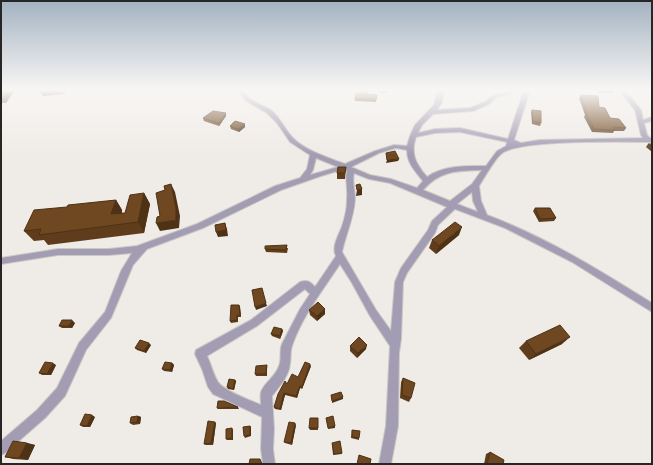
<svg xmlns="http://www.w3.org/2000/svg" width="653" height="465" font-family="'Space Grotesk',sans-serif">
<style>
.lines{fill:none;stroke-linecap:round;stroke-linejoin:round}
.street-casing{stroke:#cbc8c4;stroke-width:2}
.street{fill:#a39db4;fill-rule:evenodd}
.wall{fill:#5f3d1c}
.shaded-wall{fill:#4e3216}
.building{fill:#6f4720;stroke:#4e3216}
</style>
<rect width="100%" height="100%" fill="#efebe7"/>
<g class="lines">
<defs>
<path id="street" d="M237,90H243C249,102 262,104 272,111C281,119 285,130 293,138C304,150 329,158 345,164L375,151L394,145L407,146L410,136L415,125L434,105L438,90H444L442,102L437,110L470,108L485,102L493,95L515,90L520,91L497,97L489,104L473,111L433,114L422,125L418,133L435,129L460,128L508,139L524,90H530L514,140L521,143L539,140L643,138L641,135L635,110L619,90H625L641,110L643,120L652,117V121L644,123L647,135L650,138H652V142C626,142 517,139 501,154C495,159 484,178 479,186L481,201L487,215C546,237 599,270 652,303V312L572,262L505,228L455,209L438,225L435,233L407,273L403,282L401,339L399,353L398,426L391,464H379L386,426L390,346L370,316L352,283L340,264C323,290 302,316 292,346C290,352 291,358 290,364C289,376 279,387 272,396L274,429L273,449L275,464H263L261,449L262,417L213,394L208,387L202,369L195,354L196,350L251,320L300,282C307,280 310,281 315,287L336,256C331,247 339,235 342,226C345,218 347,207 347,199C348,189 345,180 347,171L344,169L321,176L281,190L203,228L147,249L133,265L111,318L86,350L65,396L45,418L5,453L1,455V441L37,410L57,388L79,343L105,312L121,271L132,253L109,255H58L1,264V258L58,249H109L137,246L197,224L275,186L300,178L307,169L310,155L290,142L277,123L267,113L246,101ZM460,132L507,142L506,146L497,151L486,166C466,166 444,165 427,177C416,164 410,154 416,137L435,133ZM396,148L407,150C407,163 415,171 423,181L417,188L391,179L370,175L351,167L379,153ZM316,158L338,167L310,175L313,170ZM482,170L472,184L450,201L423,190C441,170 457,171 482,170ZM354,173L369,179L390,183L447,207L432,221L428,230L401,268L395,282L391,331L376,310L342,252C346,234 354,217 355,199C355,190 352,182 354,173ZM472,192L473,201L478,212L457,204ZM305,289L310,294L300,309L282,344C279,351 282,359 279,366C276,376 264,383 261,392C260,396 261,401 261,405C250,400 224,391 218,382C213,374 211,364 207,356L257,326Z"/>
</defs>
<use href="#street" class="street-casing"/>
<use href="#street" class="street"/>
</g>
<g class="wall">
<path d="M1,90L14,91L6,103H1Z"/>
<path d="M377,90H388V92L380,93Z"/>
<path d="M595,90H615L613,93H599Z"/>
<path d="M367,94L377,95L376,102L355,101V99Z"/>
<path d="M581,95L599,107L610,118L626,128L624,131H614L613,133L592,132L584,117L585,115L579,98Z"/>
<path d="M532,110L541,123L540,126L532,124L531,112Z"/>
<path d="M226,113V116L219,126L204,121L203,118Z"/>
<path d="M245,124V127L239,132L231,129L230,126Z"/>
<path d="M648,144H652V152L646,147Z"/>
<path d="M346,167L345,179H337V173Z"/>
<path d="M144,193L150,204L144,233L48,245L44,240L34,241L24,231L67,207L116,200L122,210V213H125Z"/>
<path d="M535,208L556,218L554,221L539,222L533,211Z"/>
<path d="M459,235L436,254L429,248L432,240Z"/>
<path d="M288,248L287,253L266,252L265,249Z"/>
<path d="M239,305L240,307L241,317H238V322L231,323L230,321Z"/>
<path d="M325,309V314L317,321L310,315L309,310Z"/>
<path d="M75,323L72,328H62L59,326Z"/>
<path d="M282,329L283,331L280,339L272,336L271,334Z"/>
<path d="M526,341L562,344L529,360L519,348Z"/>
<path d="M151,345L146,353L137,350L135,348Z"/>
<path d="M350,346L366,349L357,358L350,351Z"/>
<path d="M172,363L174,365L172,372L164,371L162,369Z"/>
<path d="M56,365L51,375H42L39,373Z"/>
<path d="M267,365V376H256L255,374Z"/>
<path d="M311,366L302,389L300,388L297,398L285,395L281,410L275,409L274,407L287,384L298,377Z"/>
<path d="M403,378L411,398L409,402L400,398L401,382Z"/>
<path d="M235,380L236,381L234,390L228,389L227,387Z"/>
<path d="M238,407L239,409H218L217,408Z"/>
<path d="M138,416L141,417L140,424L133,425L130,423Z"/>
<path d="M95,417L90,427H83L80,425Z"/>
<path d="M318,418V430H310L309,428Z"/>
<path d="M216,423L213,445H206L204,444Z"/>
<path d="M296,425L292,445L285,443L284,442Z"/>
<path d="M250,426L251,427V436L245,438L244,436Z"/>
<path d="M233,430V440H227L226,439Z"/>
<path d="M352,430L359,438V440L351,438Z"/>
<path d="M27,443L35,445L28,460L13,459L5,457Z"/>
<path d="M332,444L342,453V454L333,455Z"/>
<path d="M490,452L503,464H484L486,454Z"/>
</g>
<g class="shaded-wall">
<path d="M10,90H13L14,91L6,103L3,99Z"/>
<path d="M61,90H66L64,94L43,96L40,92Z"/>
<path d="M381,90H388V92L380,93Z"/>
<path d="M226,113V116L219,126V123Z"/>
<path d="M245,124V127L239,132L238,129Z"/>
<path d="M399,159L398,161L386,163L387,160Z"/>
<path d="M171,184L175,192L180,216L179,228L160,231L156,223L176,220Z"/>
<path d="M362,189V195L356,196L357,190Z"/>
<path d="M144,193L150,204L144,233L138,222Z"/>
<path d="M116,200L122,210L118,225L111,214Z"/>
<path d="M225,223L227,229L228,236L218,237L216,232Z"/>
<path d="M462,227L459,235L436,254L439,246Z"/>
<path d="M266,303L267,306L256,310L255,307Z"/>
<path d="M239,305L240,307L241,317L240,315Z"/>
<path d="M325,309V314L317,321V316Z"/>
<path d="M72,320L75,323L72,328L69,326Z"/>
<path d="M282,329L283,331L280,339V336Z"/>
<path d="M570,337L562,344L529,360L536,354Z"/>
<path d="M149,343L151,345L146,353L144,351Z"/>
<path d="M367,345L366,349L357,358L358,353Z"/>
<path d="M53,363L56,365L51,375L47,374Z"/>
<path d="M172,363L174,365L172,372L170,370Z"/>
<path d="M310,364L311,366L302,389V387Z"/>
<path d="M235,380L236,381L234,390L233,389Z"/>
<path d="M300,386V388L297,398L296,396Z"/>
<path d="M284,393L285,395L281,410L280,409Z"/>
<path d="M343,397V399L332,403V401Z"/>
<path d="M92,415L95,417L90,427L87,426Z"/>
<path d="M138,416L141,417L140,424L137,422Z"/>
<path d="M215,422L216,423L213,445L211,443Z"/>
<path d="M295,423L296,425L292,445L291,443Z"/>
<path d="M250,426L251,427V436L250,435Z"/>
<path d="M335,426V428L328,429V428Z"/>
<path d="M232,428L233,430V440L232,438Z"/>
<path d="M27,443L35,445L28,460L19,458Z"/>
</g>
<g class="building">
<path d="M1,90H10L3,99H1Z"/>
<path d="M41,90H61L40,92Z"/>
<path d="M361,91H367V94L377,95L376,100L355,99L356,93H361Z"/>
<path d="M581,95L598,96L599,107L605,108L610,118L619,119L626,128L613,127L615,130L594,129L586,113L587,114Z"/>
<path d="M532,110L541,111V123L533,121Z"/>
<path d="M213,111L226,113L219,123L203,118Z"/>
<path d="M235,121L245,124L238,129L230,126Z"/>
<path d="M648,144H652V147Z"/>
<path d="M395,151L399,159L387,160L386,153Z"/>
<path d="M338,167H346L345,173H337Z"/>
<path d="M171,184L176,208V220L156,223L157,217L160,216L156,193L165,190L164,186Z"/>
<path d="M360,184L362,189L357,190L356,185Z"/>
<path d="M144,193L138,222L39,235L41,229L24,231L34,210L67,207L68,205L116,200L111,214L125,213L130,195Z"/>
<path d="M535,208H550L556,218L540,219Z"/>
<path d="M455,222L462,227L439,246L432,240Z"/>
<path d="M225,223L226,230L216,232L215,225Z"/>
<path d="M287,245L286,250L265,249V246Z"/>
<path d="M262,288L266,303L255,307L252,290Z"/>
<path d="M318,302L325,309L317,316L309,310Z"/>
<path d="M231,305H239L240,315H237V320L230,321Z"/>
<path d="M62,320H72L69,326H59Z"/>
<path d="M560,325L570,337L536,354L526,341Z"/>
<path d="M274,327L282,329L280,336L271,334Z"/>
<path d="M359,337L367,345L358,353L350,346Z"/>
<path d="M140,340L149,343L144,351L135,348Z"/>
<path d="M45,362L53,363L47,374L39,373Z"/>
<path d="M165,362L172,363L170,370L162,369Z"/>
<path d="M305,362L310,364L302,387L300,386L296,396L284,393L280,409L274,407L278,394L285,381L287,384L292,374L298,377Z"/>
<path d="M267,365L266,374H255L256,366Z"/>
<path d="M403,378L415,383L411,398L402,395Z"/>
<path d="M229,379L235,380L233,389L227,387Z"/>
<path d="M341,392L343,397L332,401L331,395Z"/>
<path d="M218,401H224L238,407L217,408Z"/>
<path d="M85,414L92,415L87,426L80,425Z"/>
<path d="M138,416L137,422L130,423L131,417Z"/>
<path d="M333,416L335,426L328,428L326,418Z"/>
<path d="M310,418H318V428H309Z"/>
<path d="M208,421L215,422L211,443L204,444Z"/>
<path d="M289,422L295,423L291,443L284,442Z"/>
<path d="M250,426V435L244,436L243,427Z"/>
<path d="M232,428V438L226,439V429Z"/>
<path d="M352,430L360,431L359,438L352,437Z"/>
<path d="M13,441L27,443L19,458L5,457Z"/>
<path d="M340,441L342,453L334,454L332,443Z"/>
<path d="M490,452L504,460L503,464H487Z"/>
<path d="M359,455L371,459L370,464H357Z"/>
<path d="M250,459H260L262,464H249Z"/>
</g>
<linearGradient id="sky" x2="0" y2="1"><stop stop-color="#a3b2c1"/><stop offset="0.58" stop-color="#f8f6f4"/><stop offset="1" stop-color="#f8f6f4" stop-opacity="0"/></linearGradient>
<rect width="653" height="155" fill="url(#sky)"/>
<rect width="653" height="465" fill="none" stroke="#282625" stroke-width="4"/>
</svg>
